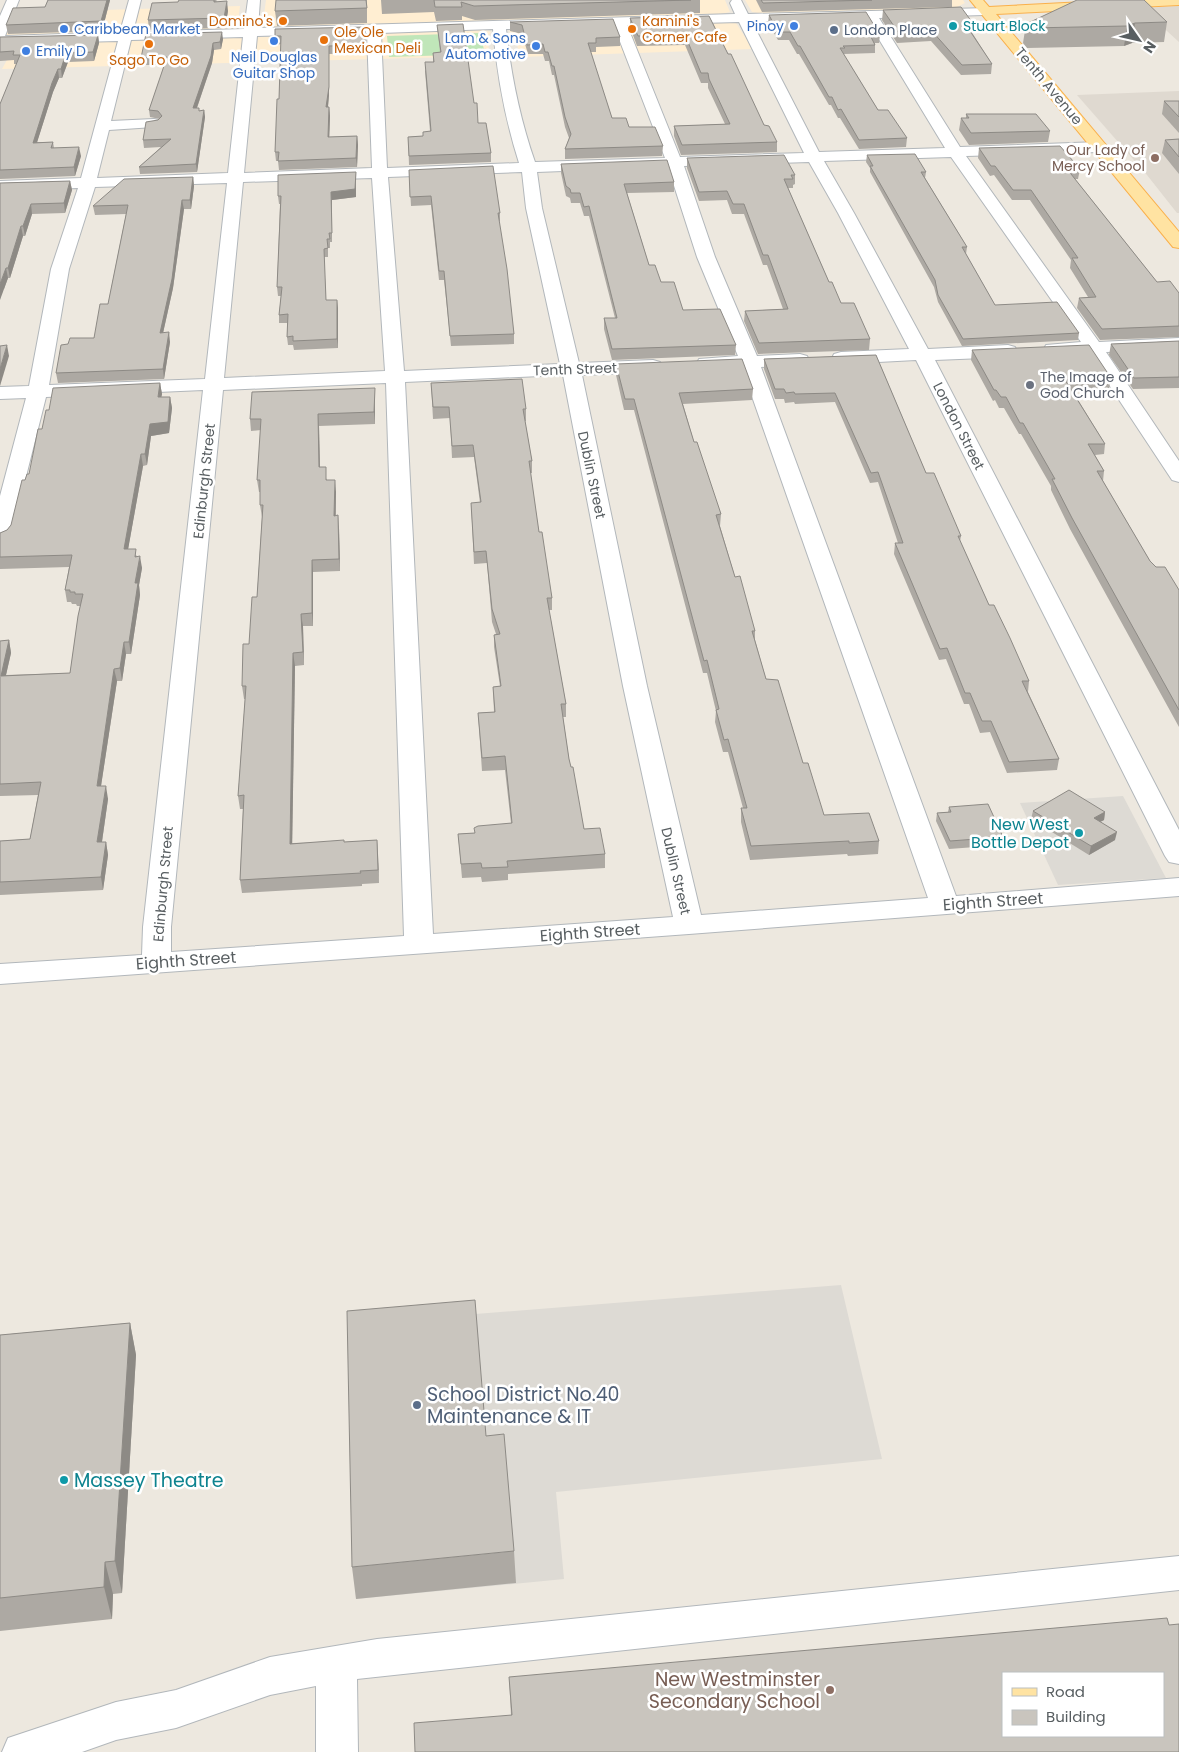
<svg xmlns="http://www.w3.org/2000/svg" width="1179" height="1752" font-family="Poppins,sans-serif">
<style>
.commercial{fill:#ffeed2}
.industrial{fill:#dddad4}
.education{fill:#dfd9d0}
.green{fill:#c0e6b9}
.lines{fill:none;stroke-linecap:round;stroke-linejoin:round}
.minor-casing{stroke:#b2b7bb;stroke-width:2}
.major-casing{stroke:#fab04b;stroke-width:2}
.minor{fill:#fff;fill-rule:evenodd}
.major{fill:#ffe3a2;fill-rule:evenodd}
.wall{fill:#ada9a3}
.shaded-wall{fill:#8d8a85}
.building{fill:#c9c5be;stroke:#8d8a85;fill-rule:evenodd}
.food-dot{fill:#e8710a;stroke:#fff;stroke-width:2}
.shop-dot{fill:#3f7fe0;stroke:#fff;stroke-width:2}
.culture-dot{fill:#0f9aa8;stroke:#fff;stroke-width:2}
.service-dot{fill:#5c6f8a;stroke:#fff;stroke-width:2}
.education-dot{fill:#8d6e63;stroke:#fff;stroke-width:2}
.worship-dot{fill:#6b7280;stroke:#fff;stroke-width:2}
.labels{text-anchor:middle;stroke-width:5;stroke-linejoin:round;paint-order:stroke}
.far-food-label{font-size:14px;fill:#c56008;stroke:#fff;text-anchor:start}
.far-shop-label{font-size:14px;fill:#366cbe;stroke:#fff;text-anchor:end}
.far-culture-label{font-size:14px;fill:#0d838f;stroke:#fff;text-anchor:start}
.far-service-label{font-size:14px;fill:#4e5e75;stroke:#fff;text-anchor:start}
.far-street-label{font-size:14px;fill:#585e61;stroke:#fff}
.far-education-label{font-size:14px;fill:#785e54;stroke:#fff;text-anchor:end}
.far-worship-label{font-size:14px;fill:#5b616d;stroke:#fff;text-anchor:start}
.culture-label{font-size:16px;fill:#0d838f;stroke:#fff;text-anchor:end}
.street-label{font-size:16px;fill:#585e61;stroke:#fff}
.near-service-label{font-size:19px;fill:#4e5e75;stroke:#fff;text-anchor:start}
.near-culture-label{font-size:19px;fill:#0d838f;stroke:#fff;text-anchor:start}
.near-education-label{font-size:19px;fill:#785e54;stroke:#fff;text-anchor:end}
</style>
<rect width="100%" height="100%" fill="#ede8df"/>
<g class="commercial">
<path d="M266,0H725L730,12L721,14L485,23L461,21L384,24L374,28L0,40V13L240,6L238,23L263,22Z"/>
<path d="M745,0H963L965,3L957,7L875,12L867,10L779,13L768,15L752,12Z"/>
<path d="M720,22L736,23L753,49L520,57L515,36L509,32L511,30Z"/>
<path d="M478,29L491,32L487,37L490,56L2,69L15,45L22,44L465,31Z"/>
</g>
<g class="industrial">
<path d="M1123,796L1166,878L1058,885L1020,803Z"/>
<path d="M841,1285L882,1459L556,1492L564,1579L356,1599L349,1324Z"/>
</g>
<g class="education">
<path d="M1179,6V42L1142,8Z"/>
<path d="M1179,91V213H1177L1147,175L1077,95Z"/>
</g>
<path class="green" d="M480,33L485,54L389,57L387,36Z"/>
<g class="lines">
<defs>
<g id="minor">
<path d="M7,0H19L5,36L120,32L129,0H141L133,32L244,29L248,0H260L258,28L735,14L730,3L732,0H741L748,14L989,8L991,11L989,14L984,15L879,18L960,147L1100,142L1105,144L1108,147L1105,150L1100,152L966,156L1099,342L1179,338V350L1106,352L1179,461V482L1172,480L1088,353L1053,355L1046,353L1044,349L1046,345L1081,342L951,157L824,161L854,213L928,349L1008,345L1015,347L1017,351L1015,355L1008,357L935,360L1179,830V864L1169,862L1165,856L916,360L841,364L834,362L832,358L834,354L841,352L909,349L838,213L809,162L684,166L715,257L757,356L800,354L807,356L809,360L807,364L761,367L956,896L1179,878V896L689,934L0,984V964L142,955L143,927L203,390L46,397L11,536L8,541L0,543V496L26,398L0,399V387L29,386L51,269L78,188L0,191V181L81,178L118,41L0,44V16ZM866,18L945,148L819,152L752,22ZM739,22L804,153L680,157L627,25ZM614,26L665,158L535,162C520,119 511,75 506,29ZM493,29C497,75 505,119 519,163L387,168L381,33ZM367,33L372,168L244,173L257,36ZM243,37L228,173L97,178L109,130L154,127L159,126L161,123L159,120L154,119L111,121L131,40ZM668,167L697,257L738,356L699,359L697,363L699,367L706,369L742,368L928,898L701,915L647,686L582,375L653,372L660,370L662,366L660,362L653,360L579,363L542,208L537,172ZM522,172L526,208L560,364L404,371L388,177ZM372,178L385,371L224,378L243,182ZM227,183L205,379L49,385L69,269L95,187ZM563,375L623,686L673,917L433,934L405,382ZM386,383L404,936L171,952V927L223,390Z"/>
<path d="M1179,1556V1590L357,1679L358,1752H316V1686L270,1695L176,1728L116,1740L82,1752H2L8,1738L116,1702L176,1690L270,1657L377,1639Z"/>
</g>
<path id="major" d="M970,0H983L989,7L1123,0H1179V5L996,14L1179,232V248L1173,247Z"/>
</defs>
<use href="#minor" class="minor-casing"/>
<use href="#major" class="major-casing"/>
<use href="#minor" class="minor"/>
<use href="#major" class="major"/>
</g>
<g class="wall">
<path d="M48,0H110L102,31L8,34L6,25L45,7Z"/>
<path d="M179,0H217L216,1L228,11L225,28L149,30L148,20L178,2Z"/>
<path d="M367,0V23L277,26L275,11Z"/>
<path d="M381,0H700V13L475,20L462,16V20L436,21L434,12L382,14Z"/>
<path d="M756,0H952V7L762,12Z"/>
<path d="M883,10L972,22L971,31L992,64L991,74L961,75L931,41L897,43L882,20Z"/>
<path d="M769,15L880,35L879,43H875V53L844,54V55L878,110L907,138L906,147L859,149L840,118H838L831,105H829L799,54H797L789,40H778L768,23Z"/>
<path d="M709,16L764,125L777,142V152L681,155L674,136V126L725,124L708,88V83H701L685,45L637,46L630,27V18Z"/>
<path d="M510,22L620,37V46L596,47V52H590L612,118L663,146L662,156L565,159V149L569,138L565,127L554,75H552L549,61H545L543,54H528L522,34L510,31Z"/>
<path d="M1167,22L1164,42L1132,43L1124,46L1027,48L1023,43L1026,24Z"/>
<path d="M437,25L474,103L478,123L491,153V162L409,165L408,137L423,136L430,131L425,71L433,62V53L440,52Z"/>
<path d="M365,27L366,53L329,54V95L328,107H329L330,116L329,137L357,136L358,145L357,167L279,170L278,161H276L275,152L279,99L281,44L276,45L275,36Z"/>
<path d="M98,35L99,43L94,61L68,62L62,78H59L53,92L37,142H53L54,148L81,156L75,176L0,179V104L17,64H14V60L0,61V37Z"/>
<path d="M223,39L221,49L214,50L212,63L197,108H199V111L204,110L205,117L197,172L140,174L139,167L161,147L144,148L143,140L160,119L150,117L149,110L165,65H142L141,58Z"/>
<path d="M1164,101H1179V133L1162,114Z"/>
<path d="M966,114L1050,131L1048,142L969,145L959,130L961,118H966Z"/>
<path d="M1179,139V174L1162,153L1165,140Z"/>
<path d="M979,148L1080,169L1078,179H1075L1157,282L1179,293V337L1100,340L1077,308L1079,298L1088,297L1070,268L1071,260L1030,200H1012L994,175L990,176L978,158Z"/>
<path d="M867,155L926,172L925,178L967,247L966,254L995,305L1079,333L1078,340L962,346L938,302L934,287L870,172V168L866,162Z"/>
<path d="M687,158L795,175V184L793,185V188H788L829,282L841,303L870,339L869,350L758,354L744,321L745,311L783,309L767,265H763L744,214H732L727,200L699,201L687,168Z"/>
<path d="M561,164L674,182V192L627,193L649,265L661,282L683,310L736,345L735,355L612,360L604,329V318H615L589,216H584L580,203H571L570,198L566,196L561,173Z"/>
<path d="M409,170L500,213V221H499L514,334V344L451,346L444,280H439L431,205L411,206Z"/>
<path d="M356,172V197L332,200V242H330V248H328V257H324L326,300H337L338,348L294,350L293,345H288L287,337V323H279V315L281,296H278L277,287L280,204H279L278,196Z"/>
<path d="M193,177L194,186L191,209H184L173,288L163,333L170,342L164,379L58,383L56,373L68,344L94,338L108,304L126,214L95,215L93,206Z"/>
<path d="M70,181L72,190L65,213L32,214L25,236H23L10,278H8L4,289L0,183Z"/>
<path d="M1179,341V388L1133,389L1109,355L1111,344Z"/>
<path d="M972,350L1111,378L1109,389L1072,390L1105,444L1104,454L1095,455L1104,471L1103,481L1150,561L1179,590V727L1070,529L1051,490V486L1021,434H1019L1004,408H999L995,400L993,401L971,360Z"/>
<path d="M876,355L926,473L961,536L960,541L989,605L1029,681L1028,692L1059,759L1057,770L1007,773L990,732L980,733L969,704H964L946,659L939,660L894,554L895,543H898L878,482L870,483L835,402L795,404L794,402L785,403L784,399H775L764,369V359Z"/>
<path d="M616,364L753,389L752,400L683,404L694,442L721,514L720,526L735,577L755,631V640L766,679L803,763L824,815L879,841L878,854L848,856L847,854L750,860L741,822V808H743L728,752H723L715,722L716,711L707,673H703L634,410H624L616,375Z"/>
<path d="M160,383L162,394L161,397H170L172,408L169,433L151,436L147,465L143,466L128,549L137,556L142,568L139,585L140,595L131,654H126L122,681H117L101,786L108,799L102,842H106L108,855L103,890L0,895V841L30,839L38,795L0,796V641L9,640L11,653L6,675L70,673L80,606H77L76,604H72L71,602H67L65,590L69,567L0,569V533L7,530L11,525L25,480L29,474L42,429L49,410Z"/>
<path d="M431,383L526,409V421H525L532,461V473H530L539,532L552,598V610H549L566,704V717H563L569,759L584,829L605,854V868L508,874V880L482,882L481,877L462,878L458,834L474,833L511,823L505,770L482,771L478,713L494,712L493,687L500,686L494,647V635L496,634L492,622L487,563L474,564L471,503H480L474,457L452,458L450,418L433,419Z"/>
<path d="M375,399V424L319,426L320,467L327,480L336,492V516L339,528L340,571L313,572V626H303L304,665L295,666L292,843L344,842L377,840L379,883L362,884V886L242,893L240,880L243,809H240L238,796L245,699H244L242,686L257,597L262,517L260,505V492H259L257,480L261,430L251,431L250,419Z"/>
<path d="M949,807L1003,837L1002,845L949,849L936,821L937,813L948,812Z"/>
<path d="M1033,811L1105,812L1104,820L1100,822L1115,840L1089,855L1031,819Z"/>
<path d="M130,1323L136,1355L122,1593L113,1594L112,1619L0,1631V1335Z"/>
<path d="M514,1551L516,1583L356,1599L352,1567Z"/>
<path d="M509,1677L1179,1752L511,1715Z"/>
</g>
<g class="shaded-wall">
<path d="M107,0H110L102,31L101,21Z"/>
<path d="M227,1L228,11L225,28L224,18Z"/>
<path d="M1135,23L1132,43L1124,46L1127,26Z"/>
<path d="M222,32L223,39L221,49L220,42Z"/>
<path d="M98,35L99,43L94,61L93,52Z"/>
<path d="M213,43L214,50L212,63L194,116L193,108Z"/>
<path d="M329,46V95L327,116L326,107Z"/>
<path d="M66,53L68,62L62,78L61,69Z"/>
<path d="M58,69L59,78L53,92L34,152L33,143L52,83Z"/>
<path d="M329,107L330,116L329,146L328,137Z"/>
<path d="M204,110L205,117L197,172L196,164Z"/>
<path d="M357,136L358,145L357,167L356,158Z"/>
<path d="M79,147L81,156L75,176L74,167Z"/>
<path d="M356,172V197L332,200V242L331,192Z"/>
<path d="M193,177L194,186L191,209L190,200Z"/>
<path d="M70,181L72,190L65,213L64,203Z"/>
<path d="M182,200L184,209L173,288L161,342L160,333Z"/>
<path d="M31,204L32,214L25,236L23,226Z"/>
<path d="M21,226L23,236L10,278L8,268Z"/>
<path d="M6,268L8,278L0,300V284Z"/>
<path d="M337,300L338,308V348L337,339Z"/>
<path d="M169,332L170,342L164,379L163,369Z"/>
<path d="M7,345L9,356L0,386V369Z"/>
<path d="M160,383L162,394L159,408L158,397Z"/>
<path d="M375,388V424L374,412Z"/>
<path d="M170,397L172,408L169,433L151,436L147,465L145,454L150,424Z"/>
<path d="M318,414L319,426L320,479L319,467Z"/>
<path d="M141,454L143,466L126,561L124,549Z"/>
<path d="M335,480L336,492L335,528L334,516Z"/>
<path d="M338,515L339,528L340,571L339,559Z"/>
<path d="M140,556L142,568L139,585L140,595L131,654L129,642L135,583Z"/>
<path d="M312,560L313,572V626L312,613Z"/>
<path d="M301,614L303,626L304,665L303,652Z"/>
<path d="M9,640L11,653L3,688L1,676Z"/>
<path d="M124,642L126,654L122,681L120,668Z"/>
<path d="M293,653L295,666L292,857L290,844Z"/>
<path d="M114,669L117,681L99,799L97,786Z"/>
<path d="M106,786L108,799L100,855L97,842Z"/>
<path d="M1105,812L1104,820L1092,826L1094,818Z"/>
<path d="M1117,832L1115,840L1089,855L1091,846Z"/>
<path d="M377,840L378,854L379,883L378,870Z"/>
<path d="M106,842L108,855L103,890L101,877Z"/>
<path d="M130,1323L136,1355L122,1593L115,1561Z"/>
<path d="M105,1562L113,1594L112,1619L104,1587Z"/>
</g>
<g class="building">
<path d="M48,0H107L101,21L6,25L13,8L45,7Z"/>
<path d="M179,0H214V2L227,1L224,18L148,20L152,3L178,2Z"/>
<path d="M276,0H366L367,8L275,11Z"/>
<path d="M434,0H691L474,6L461,2L462,7H435Z"/>
<path d="M761,0H872L763,3Z"/>
<path d="M1077,0H1144L1167,22L1135,23L1127,26L1029,28L1026,24Z"/>
<path d="M961,7L972,22H964L992,64L962,65L932,31L898,32L883,10Z"/>
<path d="M866,12L880,35H870L875,45L843,46L845,48H840L878,110H888L907,138L859,140L841,109L838,110L832,97H829L800,46H798L790,32H778L769,15Z"/>
<path d="M709,16L728,54H731L764,125L769,126L777,142L682,145L674,126L730,124L709,79L708,73H701L685,35L638,36L630,18Z"/>
<path d="M613,19L620,37L596,38V43H588L612,118H626L629,127H655L663,146L565,149L571,134L565,117L554,66H552L548,52H545L543,44L527,45L522,25L510,22Z"/>
<path d="M463,24L474,103H477L478,123H486L491,153L409,156L408,137L423,136V132L431,131L425,62H434L433,53L441,52L437,25Z"/>
<path d="M365,27V45L329,46V87L326,107H329L328,137L357,136L356,158L278,161L279,152H275L277,99H279L281,36H275V29Z"/>
<path d="M222,32L220,42L213,43L211,56L193,108H199V111L204,110L196,164L139,167L171,139L143,140L146,122L158,120L162,116L158,111L149,110L167,57L141,58L146,34Z"/>
<path d="M98,35L93,52L66,53L61,69H58L52,83L33,143L53,142L51,148L79,147L74,167L0,170V104L20,55H13L14,51L0,52V37Z"/>
<path d="M1164,101H1179V117Z"/>
<path d="M966,114H1036L1050,131L971,133L961,118H969Z"/>
<path d="M1179,139V157L1165,140Z"/>
<path d="M1060,146L1080,169H1067L1157,282L1170,281L1179,293V326L1102,329L1079,298L1096,297L1072,258H1078L1031,190H1013L995,166H991L979,148Z"/>
<path d="M915,154L926,172H921L967,247H962L995,305L1057,302L1079,333L963,339L938,295L935,280L870,166H873L867,155Z"/>
<path d="M784,155L795,175H791L793,179H784L829,282H832L841,303H854L870,339L759,343L745,311L788,309L768,255H763L744,204H733L727,191L699,192L687,158Z"/>
<path d="M667,160L674,182L624,184L649,265H655L661,282H674L683,310L720,309L736,345L612,349L604,318H617L589,206L584,207L580,193H571L570,189L566,186L561,164Z"/>
<path d="M493,166L500,213H498L507,269L514,334L450,336L444,271H439L431,196L410,197L409,170Z"/>
<path d="M356,172L355,189L331,192L332,233H329L330,239H327L328,248L324,249L326,300H337V339L293,341V336L287,337L288,314L279,315L282,287H277L281,196H278V175Z"/>
<path d="M193,177L190,200H182L172,279L160,333L169,332L163,369L56,373L61,345L68,344L70,338H94L100,304H108L128,205L93,206L124,179Z"/>
<path d="M70,181L64,203L31,204L23,226H21L8,268H6L0,284V183Z"/>
<path d="M1179,341V377L1134,378L1111,344Z"/>
<path d="M7,345L0,369V346Z"/>
<path d="M1089,345L1111,378L1065,380L1105,444H1088L1104,471H1097L1150,561L1156,567H1165L1179,590V710L1072,518L1052,479H1055L1023,423H1020L1006,397H1001L996,390H994L972,350Z"/>
<path d="M876,355L926,473H934L961,536H958L989,605H994L1010,638L1029,681H1022L1059,759L1009,762L991,721H982L970,693H965L947,648L940,649L895,543H903L878,472L871,473L835,393L795,394L794,392L786,393L784,389H775L764,359Z"/>
<path d="M742,359L753,389L679,393L694,442H697L721,514L716,515L735,577L740,576L755,631H752L766,679L778,680L803,763H808L824,815L869,813L879,841L849,843V841L751,846L741,808H747L728,739L724,740L716,710L719,709L707,660L704,661L634,399H625L616,364Z"/>
<path d="M522,379L526,409H523L532,461H529L539,532H542L552,598H547L566,704H561L569,759L571,767H573L584,829L600,828L605,854L507,861L508,867L482,868L481,863L461,864L458,834L475,833L474,828L478,826L512,823L505,756L482,758L478,713L495,712L493,687L501,686L494,635L500,634L492,609L486,551L474,552L471,503L481,502L473,445L452,446L449,407H433L431,383Z"/>
<path d="M160,383L158,397H170L168,422L150,424L145,454H141L124,549H136L135,557L140,556L135,583H138L129,642H124L120,668L114,669L97,786H106L97,842H106L101,877L0,882V841L30,839L41,782L0,784V641L9,640L1,676L70,673L78,616L83,594H75V592H70V590H65L72,555L0,557V533L7,530L11,525L22,480H25L27,474H29L38,429H42L46,410H49L53,388Z"/>
<path d="M375,388L374,412L318,414L319,467H326V480H335L334,516L338,515L339,559L312,560V613L301,614L303,652L293,653L290,844L344,840V842L377,840L378,870L360,871L361,873L240,880L244,795L238,796L246,686H242L243,644H249L252,597H257L263,505H260V480H257L261,419H250L252,392Z"/>
<path d="M1069,790L1105,812L1094,818L1117,832L1091,846L1033,811Z"/>
<path d="M988,804L1003,837L950,841L937,813L951,812L949,807Z"/>
<path d="M475,1300L486,1436L504,1434L514,1551L352,1567L347,1311Z"/>
<path d="M130,1323L115,1561L105,1562L104,1587L0,1598V1335Z"/>
<path d="M1167,1618L1169,1625L1179,1624V1752H415L414,1723L512,1715L509,1677ZM1003,1673H1163V1736H1003Z"/>
</g>
<g class="food-dot">
<circle cx="283" cy="21" r="5"/>
<circle cx="632" cy="29" r="5"/>
<circle cx="324" cy="40" r="5"/>
<circle cx="149" cy="44" r="5"/>
</g>
<g class="shop-dot">
<circle cx="794" cy="26" r="5"/>
<circle cx="64" cy="29" r="5"/>
<circle cx="274" cy="41" r="5"/>
<circle cx="536" cy="46" r="5"/>
<circle cx="26" cy="51" r="5"/>
</g>
<g class="culture-dot">
<circle cx="953" cy="26" r="5"/>
<circle cx="1079" cy="833" r="5"/>
<circle cx="64" cy="1480" r="5"/>
</g>
<g class="service-dot">
<circle cx="834" cy="30" r="5"/>
<circle cx="417" cy="1405" r="5"/>
</g>
<g class="education-dot">
<circle cx="1155" cy="158" r="5"/>
<circle cx="830" cy="1690" r="5"/>
</g>
<circle class="worship-dot" cx="1030" cy="385" r="5"/>
<g class="labels">
<g class="far-food-label">
<text x="273" y="26" text-anchor="end">Domino's</text>
<text x="642" y="26">Kamini's<tspan x="642" dy="16">Corner Cafe</tspan></text>
<text x="334" y="37">Ole Ole<tspan x="334" dy="16">Mexican Deli</tspan></text>
<text x="149" y="65" text-anchor="middle">Sago To Go</text>
</g>
<g class="far-shop-label">
<text x="784" y="31">Pinoy</text>
<text x="74" y="34" text-anchor="start">Caribbean Market</text>
<text x="526" y="43">Lam &amp; Sons<tspan x="526" dy="16">Automotive</tspan></text>
<text x="36" y="56" text-anchor="start">Emily D</text>
<text x="274" y="62" text-anchor="middle">Neil Douglas<tspan x="274" dy="16">Guitar Shop</tspan></text>
</g>
<g class="far-culture-label">
<text x="963" y="31">Stuart Block</text>
</g>
<g class="far-service-label">
<text x="844" y="35">London Place</text>
</g>
<g class="far-street-label">
<text transform="translate(1049 86) rotate(50)" y="5">Tenth Avenue</text>
<text transform="translate(575 369) rotate(-2)" y="5">Tenth Street</text>
<text transform="translate(959 426) rotate(63)" y="5">London Street</text>
<text transform="translate(592 475) rotate(78)" y="5">Dublin Street</text>
<text transform="translate(204 481) rotate(-84)" y="5">Edinburgh Street</text>
<text transform="translate(676 871) rotate(77)" y="5">Dublin Street</text>
<text transform="translate(163 884) rotate(-85)" y="5">Edinburgh Street</text>
</g>
<g class="far-education-label">
<text x="1145" y="155">Our Lady of<tspan x="1145" dy="16">Mercy School</tspan></text>
</g>
<g class="far-worship-label">
<text x="1040" y="382">The Image of<tspan x="1040" dy="16">God Church</tspan></text>
</g>
<g class="culture-label">
<text x="1069" y="830">New West<tspan x="1069" dy="18">Bottle Depot</tspan></text>
</g>
<g class="street-label">
<text transform="translate(993 901) rotate(-4)" y="6">Eighth Street</text>
<text transform="translate(590 932) rotate(-4)" y="6">Eighth Street</text>
<text transform="translate(186 960) rotate(-4)" y="6">Eighth Street</text>
</g>
<g class="near-service-label">
<text x="427" y="1401">School District No.40<tspan x="427" dy="22">Maintenance &amp; IT</tspan></text>
</g>
<g class="near-culture-label">
<text x="74" y="1487">Massey Theatre</text>
</g>
<g class="near-education-label">
<text x="820" y="1686">New Westminster<tspan x="820" dy="22">Secondary School</tspan></text>
</g>
</g>
<rect x="1002" y="1672" width="162" height="65" fill="#ffffff" stroke="#bcbfc0"/>
<rect x="1012" y="1688" width="25" height="8" fill="#ffe3a2" stroke="#bcbfc0"/>
<text x="1046" y="1697" font-size="15" fill="#585e61">Road</text>
<rect x="1012" y="1710" width="25" height="15" fill="#c9c5be" stroke="#bcbfc0"/>
<text x="1046" y="1722" font-size="15" fill="#585e61">Building</text>
<g transform="translate(1139 40) rotate(124)" stroke="#ffffff" stroke-width="4" paint-order="stroke">
<path d="M0-4L9 19L0 12L-9 19Z" fill="#585e61"/>
<text y="-8" font-size="14" font-weight="bold" text-anchor="middle" fill="#585e61">N</text>
</g>
</svg>
